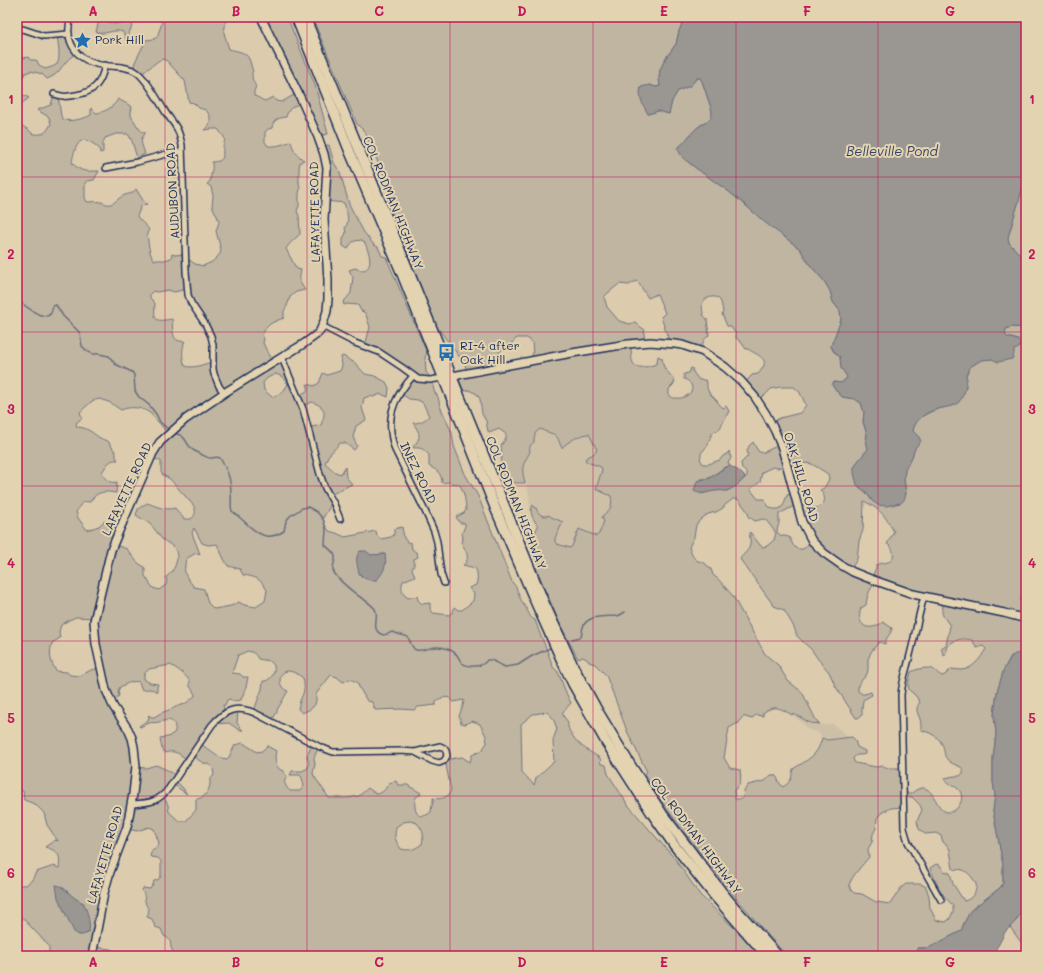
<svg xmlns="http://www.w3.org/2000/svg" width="1043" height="973" font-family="Mali,sans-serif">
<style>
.built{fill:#cec0a7}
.green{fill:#c0b5a1;stroke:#6e7280;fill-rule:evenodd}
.water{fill:#9a9692;stroke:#676d7d}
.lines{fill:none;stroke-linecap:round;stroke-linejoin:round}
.stream{stroke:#676d7d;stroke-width:1.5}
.street-casing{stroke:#1b2f5e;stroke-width:8}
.secondary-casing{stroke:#1b2f5e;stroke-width:10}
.highway-casing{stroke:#1b2f5e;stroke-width:12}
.street{stroke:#e4d3b0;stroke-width:5}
.secondary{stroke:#e4d3b0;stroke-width:7}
.highway{stroke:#e4d3b0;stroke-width:9}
.grid{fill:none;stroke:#c2185b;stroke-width:1;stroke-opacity:0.55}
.labels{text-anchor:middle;stroke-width:4;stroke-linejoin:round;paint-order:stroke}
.poi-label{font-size:12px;fill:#1b2f5e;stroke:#e4d3b0;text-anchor:start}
.street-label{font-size:12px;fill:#1b2f5e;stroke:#e4d3b0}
.water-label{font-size:13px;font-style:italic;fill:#344468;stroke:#e4d3b0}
.neatline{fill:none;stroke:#c2185b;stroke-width:1.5}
.grid-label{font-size:13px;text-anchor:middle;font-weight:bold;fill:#c2185b}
</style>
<rect width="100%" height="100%" fill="#dcccad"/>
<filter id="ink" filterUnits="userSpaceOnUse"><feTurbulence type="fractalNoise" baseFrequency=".025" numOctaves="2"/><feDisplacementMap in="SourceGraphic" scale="8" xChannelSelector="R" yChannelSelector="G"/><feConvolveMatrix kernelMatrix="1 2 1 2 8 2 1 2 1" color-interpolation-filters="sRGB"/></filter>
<g filter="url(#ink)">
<g class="built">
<path d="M541,429L544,431L554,435L557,437L559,443L564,444L586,434H589L597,450L595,454L587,457L596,465L601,467L602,470L600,477L610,495L612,496V500L609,511L605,513L604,521L599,534L572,546L570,548L557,544L555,542V538L562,522L551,517L544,516L538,513L536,508H535L532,505L530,508L529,495L522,471L523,466L530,452L529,449L530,445L534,442V435L538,430Z"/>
<path d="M792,714L798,716L810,723L828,725L832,723L848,737L847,738L827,740L822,738L819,733L811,731L806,728L800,721L792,715Z"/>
</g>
<g class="green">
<path d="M135,17H136L126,40L123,32C114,28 104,36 96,32L99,20L106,21L113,24L131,21L134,19Z"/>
<path d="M156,17H221L226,21L224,33L229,49C235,51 246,51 249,59C251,63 251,67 253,71L252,72C252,75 252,78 253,81C255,85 257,86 254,91V96C259,97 261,100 265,101L273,97L276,101L282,102L297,93L262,17H287L315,85L328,134L318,136L302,103C293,106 289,107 286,117C278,118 273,120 272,128L268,129L265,132V142L268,146C275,147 285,144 291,141C292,148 297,156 304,160L300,162L299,168V182L300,189L299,194V206L297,211L299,216L300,234C295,239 290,242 286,249L295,266L297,269L301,270C299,280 299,282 305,290L296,292L290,297L287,306L284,311V318C272,322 267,324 262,335L264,339L263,343L272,362L280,359L290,377L288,384L298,396L307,391L308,387L307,384L314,386L319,383L323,373L327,375L340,371L342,366L341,357L343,356L355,363L365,374L375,376L386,382L389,388L388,397L381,394L373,397L370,396L364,398L362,408L366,420L356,426L353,437L357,446L354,450L345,443H340L328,456L325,463L335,472L341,474L345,467L346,477L352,484L330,495L333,501L329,508L323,518L325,525L329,531L336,533L345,537L376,531L377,536L381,539L391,537L394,535V529L402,527L404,538L407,542L411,543L412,549L417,553L418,557L414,559V565L412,569L415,576L403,581C401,586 401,594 407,597C409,599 414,597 417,596L418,600L422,604L430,603V609L433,613L449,615L453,612L454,607L458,610H462L473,601L474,594L469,588L476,585C478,580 478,572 475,568L463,565C472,559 465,549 461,542L463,538L462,533L465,526V523H460L456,517L464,513L466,510C466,504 464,487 458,484C454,483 452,484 448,482L442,483C442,474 437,470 429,466V455C424,450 422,447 414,448L413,447C422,437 420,433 413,423C419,423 424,421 429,416L423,403L418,400L409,399L400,393L411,376L365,346L370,327L366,315L364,312L361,311L358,305L347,304L344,305L343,302C347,299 348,296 351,293L353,277L349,270L355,268C370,275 372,262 368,251C366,246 366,243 362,240C353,241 352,241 348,249L343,246V239L346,233L345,228C350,222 347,211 344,203L326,201L327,172L322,146L329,145L334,163L340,172L349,204L363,231L374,245L378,247L382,256L386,257L427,353L425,357L426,372L432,380L434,391L438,397L440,406L452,433L454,446L465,474L478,496L512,582C518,588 518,595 522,602C523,605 526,607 527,610C530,615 530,618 535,620L540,634L547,650L553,667L558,672L567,695L571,703L562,713L564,717L568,722C567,729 571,733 574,738C581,747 590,752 600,758L601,764L606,765L608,774L628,805L676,860L700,895L757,950L761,956H176C175,954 173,952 172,950C169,943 173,940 164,936L161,929L155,927L152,919L147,917C151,908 146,908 145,901C144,896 145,895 142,891L143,888L150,889L153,885L154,881L159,879L161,876V861L158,858L151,857L150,856L152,850L157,847L159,843L154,829L149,827L137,831L127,829L109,871L94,947L110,949L117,953L116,954V956H49V946L17,912V885H26L32,880L36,872L54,866L59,868C61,854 58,851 45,847L55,840L58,841L47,825L44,813L35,804L24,800L23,791L17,789V121C21,127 28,128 33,134C44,135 46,133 51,124L49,117L37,110L51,105L54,95H58L61,116C62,117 62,119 63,119C68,123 87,118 91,115V108L96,113C104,113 115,106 118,99C123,102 128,104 132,107L131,112V116L138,127L142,132H145V134C138,140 143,146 145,154L137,158L132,141L128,134H116L105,138L103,143V152L100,153L99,148C96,146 92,142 88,141C77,136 73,155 72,163C82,173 86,171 99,171L94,180L87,181L85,183V198L87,202C92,202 97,201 101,202C104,203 107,205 111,204C115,203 119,197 125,195C130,193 132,195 136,189L144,202L147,204L141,206L137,216C140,222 145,223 149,230L147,233C148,241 149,255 154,260H165L171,258L172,254L175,255L185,254L186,259H188L195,264L203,266L212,262L220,254L221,250L216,231L219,222L217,216L212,206L213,196L211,187L207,184L210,181C211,173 213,170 212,162C226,161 222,157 223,147C223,143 226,141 224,137C223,135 220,132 218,129H212L204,130L209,126L210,122V116L206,110L199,108L194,103L189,102L185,81L167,61L163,59L158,61L140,75L133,69L135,62L146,40L154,39L157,37L162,23L159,18ZM187,289L193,307L211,337L212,362C203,364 195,369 185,366C182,358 182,351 184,343L185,342L184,341C171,343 173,329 172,319C154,322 154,321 155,303L150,298V294L153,291L157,292L168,290L174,292ZM276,374L283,377L288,384L283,392L272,397L264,390L263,383L267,378ZM99,399L109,402L121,410C130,406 143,407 151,414C157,420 162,427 168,433L151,458L161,461V472L163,475L170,479L194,506C196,512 196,515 191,519H184L175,508C165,511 156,506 147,503L138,509L136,515C140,518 146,521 150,524C154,528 158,534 162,539C166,542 172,545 175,549C180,559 174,572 166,577L167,581L166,585L159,590L153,588L145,576V568L136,561L127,549L115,545L122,524L111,520L103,522L99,526L87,530L78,518L76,512C81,505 80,500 90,502C97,491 104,491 116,493L117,482C109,484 104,479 102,472C107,465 109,459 118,460L116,457V453L108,441C96,439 91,427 77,427L76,423L82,418L80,412L92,401ZM312,402C326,407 326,412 321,425L312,427L306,422L302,406ZM194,528L202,543L208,545L217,544L224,559L228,566L240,569L243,575C256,577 260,578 267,590L265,601L256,607L244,605L239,602L231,606L214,609L208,603L204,589L194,587C185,575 183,575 186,559L196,553L200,554L192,533ZM385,554L370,580L362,577L358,572L371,555ZM76,617L94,618L100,668L91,670L80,676L70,675L67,672L56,671C50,661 49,654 52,643L60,638L59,632L61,625L69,620ZM248,651C253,652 256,654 258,659C262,660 268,660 271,662C277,666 274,676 269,679C267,681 265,681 263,681L262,689L253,713L271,722L277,712V710L288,691C277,688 278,671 288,671C293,671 299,675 303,678C307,694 300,695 298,709L302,713C313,708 317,707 316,694L331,675L337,677L343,682L350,679L357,682L359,687L367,701L372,702L375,710L400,709L414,710L418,707L436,705V702C441,699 444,696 450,698L453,702L464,700L463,706L459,716L460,718L461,723L465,724L472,721L480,724L486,736L487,743L484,747L483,750L472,755L470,762L462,757L445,760L451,790C449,798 440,800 433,798C434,802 431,806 431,812C424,818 416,818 415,807C415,804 414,800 416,797C418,796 420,795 421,793L409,786L408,785H398L396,781L389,783C385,789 384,793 376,794L368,788L359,796L349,798H329L314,776L313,773L315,764L314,758L318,748L312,745L307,756L309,764L308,768L302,771H292L290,775H300L302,778L304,786L300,791H290C286,787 282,782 287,776L285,775L284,771C275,770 274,758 276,751L267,746L262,751L257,752L243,743L235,745L229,757L227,759C216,758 210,750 201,744L215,724L229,723L239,730H243H242L237,723L238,711L225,714L223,705H225L227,700L230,699L233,701L241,700L246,687L248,677H243L240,674L232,673L238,655C242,654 244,652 248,651ZM170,665C175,667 186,675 189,680C191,684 188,682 190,686C192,690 194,692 195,695L194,697L185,704L178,706L169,710L161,713L154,717H151L149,715L148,716L149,717L148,720L139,726L140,727C143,726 146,724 149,723C152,722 156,723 159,722C170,719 176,719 175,732L168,737L160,738L162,749L165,753C176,749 180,755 189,761L192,757H194L203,763L208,764L213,769L214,775L210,780C211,789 205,799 196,799V810L186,821H179L169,812L168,805L164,797L174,785L187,794L183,788L176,781L178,776L165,769L156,765L146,768L136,767L128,729L111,702L119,696L118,691L120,687C126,684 133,680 139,682L142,690C148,689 152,688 157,692V687L158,684L150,683L144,679V674L149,669ZM547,712L553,718L557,729L553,740L554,762L551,764L536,778L534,785L522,772L521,724L533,714ZM410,821L417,823C424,832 424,833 422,844C413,850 411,851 401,849C395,840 394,838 396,827L403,822ZM60,886L75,899L84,903L88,932L86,934L79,935Z"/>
<path d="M312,17H685L679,31L676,44L665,59L660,70L659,79L660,86L656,87L649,85L648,114L658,111L669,114L672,101L678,91L690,86L697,78H700L702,81L712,111C712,115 711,117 709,120C706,123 701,124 698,127C690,134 686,142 678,148L683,158L697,169L728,191L800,249L810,265L824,281L830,291L833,302L840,311L841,320L831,346L833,351L840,357L841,368L846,375L847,378L841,383L834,382L832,385L834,388L842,397L855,399L861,403L864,412L863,422L867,435L866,440L868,449L858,461L854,468L859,487L866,492L872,501L906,494L904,479L905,469L912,457L915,448L919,437L913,431C916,413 939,409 954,405L966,386L965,382L967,380L966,375L970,367L981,360L992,359L1014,350L1018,340L1007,337L1005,334L1006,329L1011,327L1026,328V588H1024V590L1021,595V602H1026V653L1011,656L1004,669L997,692L994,715L996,734L993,758V782L995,795L993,811L1003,865V883L1001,887L971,910L964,923L961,931L928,948H917L918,956H787L767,934L731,892L702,855L666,808L644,774L647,772L627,731L606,675L595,664L589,662L588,660L583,657L578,659L560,624L536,568L538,567L540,565L538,555L532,542L533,537L538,526C534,520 528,512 533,505L535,508H536C538,514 543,518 549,515L551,517L563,522L555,538V542L557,544L570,548L572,546L579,529L596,536L599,534L604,521L602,518C604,513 606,513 609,510C612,506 612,500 611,496L596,489L602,470L601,467L587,462L585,459C589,455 593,456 597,450L589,434C582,434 566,442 562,448C560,445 559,439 556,436C552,432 545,433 541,429C535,431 534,435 534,442C530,445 529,447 530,452C522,466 521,467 525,483H515L504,477L500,479L497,470L500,468L502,456L501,446L506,438V434L499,429L489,433L488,431L486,421L482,414L480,399L477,394L469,390L464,391L463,389L457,375L467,372L465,364L437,327L406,250L388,202V196L387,181L380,167L365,132L357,124ZM636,281L638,282L648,298L657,294L665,313L661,317L668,338L669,344L700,351L704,340L709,335L707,319L703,315C703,311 701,306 703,302C705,297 716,295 719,299C722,302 722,308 723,312L722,314L727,326H730L736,334V338L741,342L746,349H748C753,353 767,357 764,365C763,368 760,372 758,374L752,375L744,384L757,400L765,395L771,389L780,387H794L799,391L806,405L800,413L780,418L771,423L779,445L762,453L758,451L753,442L749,446L747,451L748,454L747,457L741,463L742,469L747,473V476L743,480L727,491L717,490L701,494V479L709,478L725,467L730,466L728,463L731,458L729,451L728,453L723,456L720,460L714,462L709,464H703L700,459C701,457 701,455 701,453C703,450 706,448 708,445C711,438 710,431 719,430L729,411L726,406L724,408C720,406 720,405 717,401C711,394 706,393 707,382L705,380H699L693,372L692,368H691L689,373L684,374V379C693,382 695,392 686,396C682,399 677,398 673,398L669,395V389L673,385L675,381C669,371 663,372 662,358L658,356L657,363C653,366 649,366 644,367C629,369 632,356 631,345L645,344L644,333L645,330L642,328L635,322L630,324L619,321L607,307L604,297L608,293L619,284L629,285ZM517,338H527L532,342L533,353L529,361L504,365L500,360L499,352C506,346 512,344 517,338ZM805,463L812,464L828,474L829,479L826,485L824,488L820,490C830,500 822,511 809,507L807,504L799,507L812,541L803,549H797L793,545L789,537L780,535L777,532C777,528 779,525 779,522C779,519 779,517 779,514L796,505L794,493L787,495L783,506L779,509H773L768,506L765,499H758L750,489L760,482L762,472L773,467L778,468L786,465L788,467ZM733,499H738L748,512L749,518H751L755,521L763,519L766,520L776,533L774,540L767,546L763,547L760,545L750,532C749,537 751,541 750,545C749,551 743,554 740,559L774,606L784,610L794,627L797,636L803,642L811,649L818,659L829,672L836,687L856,718H858L862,715V709L863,700L872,695L871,692L865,694H862L858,691V685L867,674L868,670V659L871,652L879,642L885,644C886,636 891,635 892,628L883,622C869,633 855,626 861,608L866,605C867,595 870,588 877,581L944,601C940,617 942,613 950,626L946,645L941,648L943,654L945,655L947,646C956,639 961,638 972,640L977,648L983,646L986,649C981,658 972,670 961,670C958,670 954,669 951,669L945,675L942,676C938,674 937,672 934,670C929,666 916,669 911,672L908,684L909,690L915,695L920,702C915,709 917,711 920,719C921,722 921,726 921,730C929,732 938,736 942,744C945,749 943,755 947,759C951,765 958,764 963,769V773L960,776H954L945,778C946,780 947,782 949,783C951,785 955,786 957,788C963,792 963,801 958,807C956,810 951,813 947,812C934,810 933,775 912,793H903L901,768H888L883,766L876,767L855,763L853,759C855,753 861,756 865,754V751L857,747L855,740L852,737L827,740L822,738C818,756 807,760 793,769C791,779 792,781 783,787C778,783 779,779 775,775H771L765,781L748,785L744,791L743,797L742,799H735L734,790C742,785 741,779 740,770L730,768L724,758L729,728L736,724L739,723L740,720L743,717H746L751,719L756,715L763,716V713C775,704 780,708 792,715L793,714L798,716L810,723L820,724L816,720L802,692L788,681L778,665L765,654L732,595L718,579L713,575L711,569L708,567L706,564L696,560L692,555L689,547L694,537L696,525L700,520L708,514L716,512L723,508L725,505ZM864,501C882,511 884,514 894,532L887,544C891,546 892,548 893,552C895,565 884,561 876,565V568L871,579L851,569L857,559L859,541L863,530ZM906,797H912L920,805L922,810L917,821L919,829L925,834L936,833L941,836L943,842L948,846L950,850L953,869C956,870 961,869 963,870C966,871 969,874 971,876C973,879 975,881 976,884C978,891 971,900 964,901L953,884L950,873L944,871L940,865L936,864L930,868C936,882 941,896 953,905V912L949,920L945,922L936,920L930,908L929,896L926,887L921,884H906L901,888L890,904L876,902L862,894L854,893L851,890L849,885C853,874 862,866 869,857L868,849L872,842L873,834L876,828L877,818L881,813L891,808L903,807Z"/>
<path d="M68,33L76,53C73,56 69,58 66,62C58,71 59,74 47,79L42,74L31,71L25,73C25,75 23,76 22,78C19,83 19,89 21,94L29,98L22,103L17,116V55L24,58L28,57L30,60H36L40,66L45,69C48,68 54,67 57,64C61,59 58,42 57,36Z"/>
<path d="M1026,185V261L1009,243L1008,237L1023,187Z"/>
<path d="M1026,904V949L1010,927L1015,922Z"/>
</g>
<g class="water">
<path d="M685,17H1026V185L1023,187L1008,237L1009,243L1026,261V328L1011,327L1006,329L1005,334L1007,337L1018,340L1021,344L1019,348L1014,350V354L1012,359L998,362L992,359L981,360L970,367L966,375L967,380C964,386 966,381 966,386C965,392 962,399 958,403C951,408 941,407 934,410C925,413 914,421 913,431L919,437L921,441L915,448L912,457L905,470L904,479L906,494L904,500L901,503L886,506L878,505L872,501L866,492L857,485L854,473V468L858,461L868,449L866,440L867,434L863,422L864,412L861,403L855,399L842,397L834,388L832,384L834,382L841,383L847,378L846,375L841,368L840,357L833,350L831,346L841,320L840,311L833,302L830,291L824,281L810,265L800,249L763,221L744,204L728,191L697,169L683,158L677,148C686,142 689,134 698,127C701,125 706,123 709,120C711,117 712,115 712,111L702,81L700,78H697L690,86L678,91L672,101L669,114L658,111L648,114C643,105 638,97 641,87L649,85L656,87L660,86L659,79L660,70L665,59L676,44L679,31Z"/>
<path d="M730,466L739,471L745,477C741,483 733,489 726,491C723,491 720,490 716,491C709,491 701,496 694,491L697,481C701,479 706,480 710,478C717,474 722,468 730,466Z"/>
<path d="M360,551H366L371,555L385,554C387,566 384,571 377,580C364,581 358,576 357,563C356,558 357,555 360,551Z"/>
<path d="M1026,653V904L1015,922L1005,932L999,944L991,956H918L917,948H928L961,931L964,923L971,910L1001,887L1003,883V865L993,811L995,795L993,782V758L996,734L994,715L997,692L1004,669L1011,657L1015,654Z"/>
<path d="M56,885C64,886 69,894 75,898C79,901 83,902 85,906C87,911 92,928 88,932C86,935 81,935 79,935L74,932L58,898Z"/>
</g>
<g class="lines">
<g class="stream">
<path d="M17,299C23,304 44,323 51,313C51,312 53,307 53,306L56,305L63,316L80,333L82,346L87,351L93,354H99L109,356L115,364L132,372L134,375L135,391L139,397L149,405L156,414L160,422L169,430"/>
<path d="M173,433C176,434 178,434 180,435C186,437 187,446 193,450C195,451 209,459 210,458C215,458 216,456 220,458C228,472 231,478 231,495C232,500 230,506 232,511C238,516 244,521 249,526C262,537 270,540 284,531L286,521L290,516L302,508L308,507L317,512L323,519L326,529L325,545C328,548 334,552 335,556C336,563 330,568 335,574C341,583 352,591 360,597C365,600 371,604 375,609C380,616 370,629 381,634C385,636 388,634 392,632L408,637C410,641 412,649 416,650C423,652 431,646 438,647C444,647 453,650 457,655C459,658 460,661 462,663C469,668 483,667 487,660H491L505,667L518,665L532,656L550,648"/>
<path d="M572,639L581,637C582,634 582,630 583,627C588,614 606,617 617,616L620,615L625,612"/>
</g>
<defs>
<g id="street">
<path d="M71,17C64,39 74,58 96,64C109,68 123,64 135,71C146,77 159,102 166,113C170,119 175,124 178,131C180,135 181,141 182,145L186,271L188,295L191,303L205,324L211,336L213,345V369L214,374L219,386L224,393"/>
<path d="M17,28L26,30L44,36L69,34"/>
<path d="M54,94C63,97 66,97 76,95C95,92 101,83 105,65"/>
<path d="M106,168L137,162L174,152H182"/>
<path d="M322,326L355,343L379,352L403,368L418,379L430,380L443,378"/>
<path d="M282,358L303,409L320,474L325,488L334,504L340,519"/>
<path d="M413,376C392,399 385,420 395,450L425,511L434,531L437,542L441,574L444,583"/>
<path d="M924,597C918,616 915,636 910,655C907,668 902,681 901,695L904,828L908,842L941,900"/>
<path d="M131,804C148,803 158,803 169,788L212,725C225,710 236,705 255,713L320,747L333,752L400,751L415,752L440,746L444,748L446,751L447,756L444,761L439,763L432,761L415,752"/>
</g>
<g id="secondary">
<path d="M447,377L572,353L628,344L650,342L675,344L682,345L703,352L725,367L741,381L755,397L766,414L775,431L782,448L802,522L812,541L824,553L841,565L853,572L868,578L913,594L1004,613L1026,619"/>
<path d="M92,956L104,893L110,872L127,827L133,794L136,766L134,747L132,738L128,729L113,706L106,690L96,644L94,621L111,550L119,531L153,453L160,442L186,419L224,393L305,343L316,335L320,331L324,321L327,311L328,299V279L324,220L327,168L324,154L318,137L300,97L261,17"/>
</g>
<g id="highway">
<path d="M296,17L350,152L402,274L496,510L535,601L562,661L573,684L606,742L653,815L674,845L713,894L767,956"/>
<path d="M305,17L544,603L575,670L596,708L631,766L663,815L721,891L735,908L778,956"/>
</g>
</defs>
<use href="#street" class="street-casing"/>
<use href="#secondary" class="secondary-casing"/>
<use href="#highway" class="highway-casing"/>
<use href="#street" class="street"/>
<use href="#secondary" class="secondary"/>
<use href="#highway" class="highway"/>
</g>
</g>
<path class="grid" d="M165,17V956M307,17V956M450,17V956M593,17V956M736,17V956M878,17V956M17,177H1026M17,332H1026M17,486H1026M17,641H1026M17,796H1026"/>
<defs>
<symbol id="sight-bare" viewBox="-9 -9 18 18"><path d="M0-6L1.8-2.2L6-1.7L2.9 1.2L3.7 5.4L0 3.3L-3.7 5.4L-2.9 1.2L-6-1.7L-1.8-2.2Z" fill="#1f6fb2" stroke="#e4d3b0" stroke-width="2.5" paint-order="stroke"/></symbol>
<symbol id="bus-bare" viewBox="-9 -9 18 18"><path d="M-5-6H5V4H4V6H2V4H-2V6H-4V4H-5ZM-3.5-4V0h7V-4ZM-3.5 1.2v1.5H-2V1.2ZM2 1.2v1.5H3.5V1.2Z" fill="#1f6fb2" stroke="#e4d3b0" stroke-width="2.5" paint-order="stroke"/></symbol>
</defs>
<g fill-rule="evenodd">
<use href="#sight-bare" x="70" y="28" width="25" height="25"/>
<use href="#bus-bare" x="434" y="340" width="25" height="25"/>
</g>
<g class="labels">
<g class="poi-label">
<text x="95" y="44">Pork Hill</text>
<text x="460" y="350">RI-4 after<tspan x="460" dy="14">Oak Hill</tspan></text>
</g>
<g class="street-label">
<text transform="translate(173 191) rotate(-93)" y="4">AUDUBON ROAD</text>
<text transform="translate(393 203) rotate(68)" y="4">COL RODMAN HIGHWAY</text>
<text transform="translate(315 212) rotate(-91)" y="4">LAFAYETTE ROAD</text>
<text transform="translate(418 473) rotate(64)" y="4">INEZ ROAD</text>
<text transform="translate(801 477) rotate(73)" y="4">OAK HILL ROAD</text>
<text transform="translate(127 489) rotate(-65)" y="4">LAFAYETTE ROAD</text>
<text transform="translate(516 503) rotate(68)" y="4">COL RODMAN HIGHWAY</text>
<text transform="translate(696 836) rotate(53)" y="4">COL RODMAN HIGHWAY</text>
<text transform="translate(105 855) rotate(-74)" y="4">LAFAYETTE ROAD</text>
</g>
<g class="water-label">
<text x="892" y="156">Belleville Pond</text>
</g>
</g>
<rect width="1043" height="973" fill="none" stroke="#e4d3b0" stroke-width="44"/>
<rect x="22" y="22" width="999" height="929" class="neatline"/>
<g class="grid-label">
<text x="93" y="16">A</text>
<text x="236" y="16">B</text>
<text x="379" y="16">C</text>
<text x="522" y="16">D</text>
<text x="664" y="16">E</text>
<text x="807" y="16">F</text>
<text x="950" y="16">G</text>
<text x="11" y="104">1</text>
<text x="1032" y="104">1</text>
<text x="11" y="259">2</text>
<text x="1032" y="259">2</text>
<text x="11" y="414">3</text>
<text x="1032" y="414">3</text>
<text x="11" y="568">4</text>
<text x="1032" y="568">4</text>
<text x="11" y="723">5</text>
<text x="1032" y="723">5</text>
<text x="11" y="878">6</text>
<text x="1032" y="878">6</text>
<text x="93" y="967">A</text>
<text x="236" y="967">B</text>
<text x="379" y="967">C</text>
<text x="522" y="967">D</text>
<text x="664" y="967">E</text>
<text x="807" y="967">F</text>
<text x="950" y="967">G</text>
</g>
</svg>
